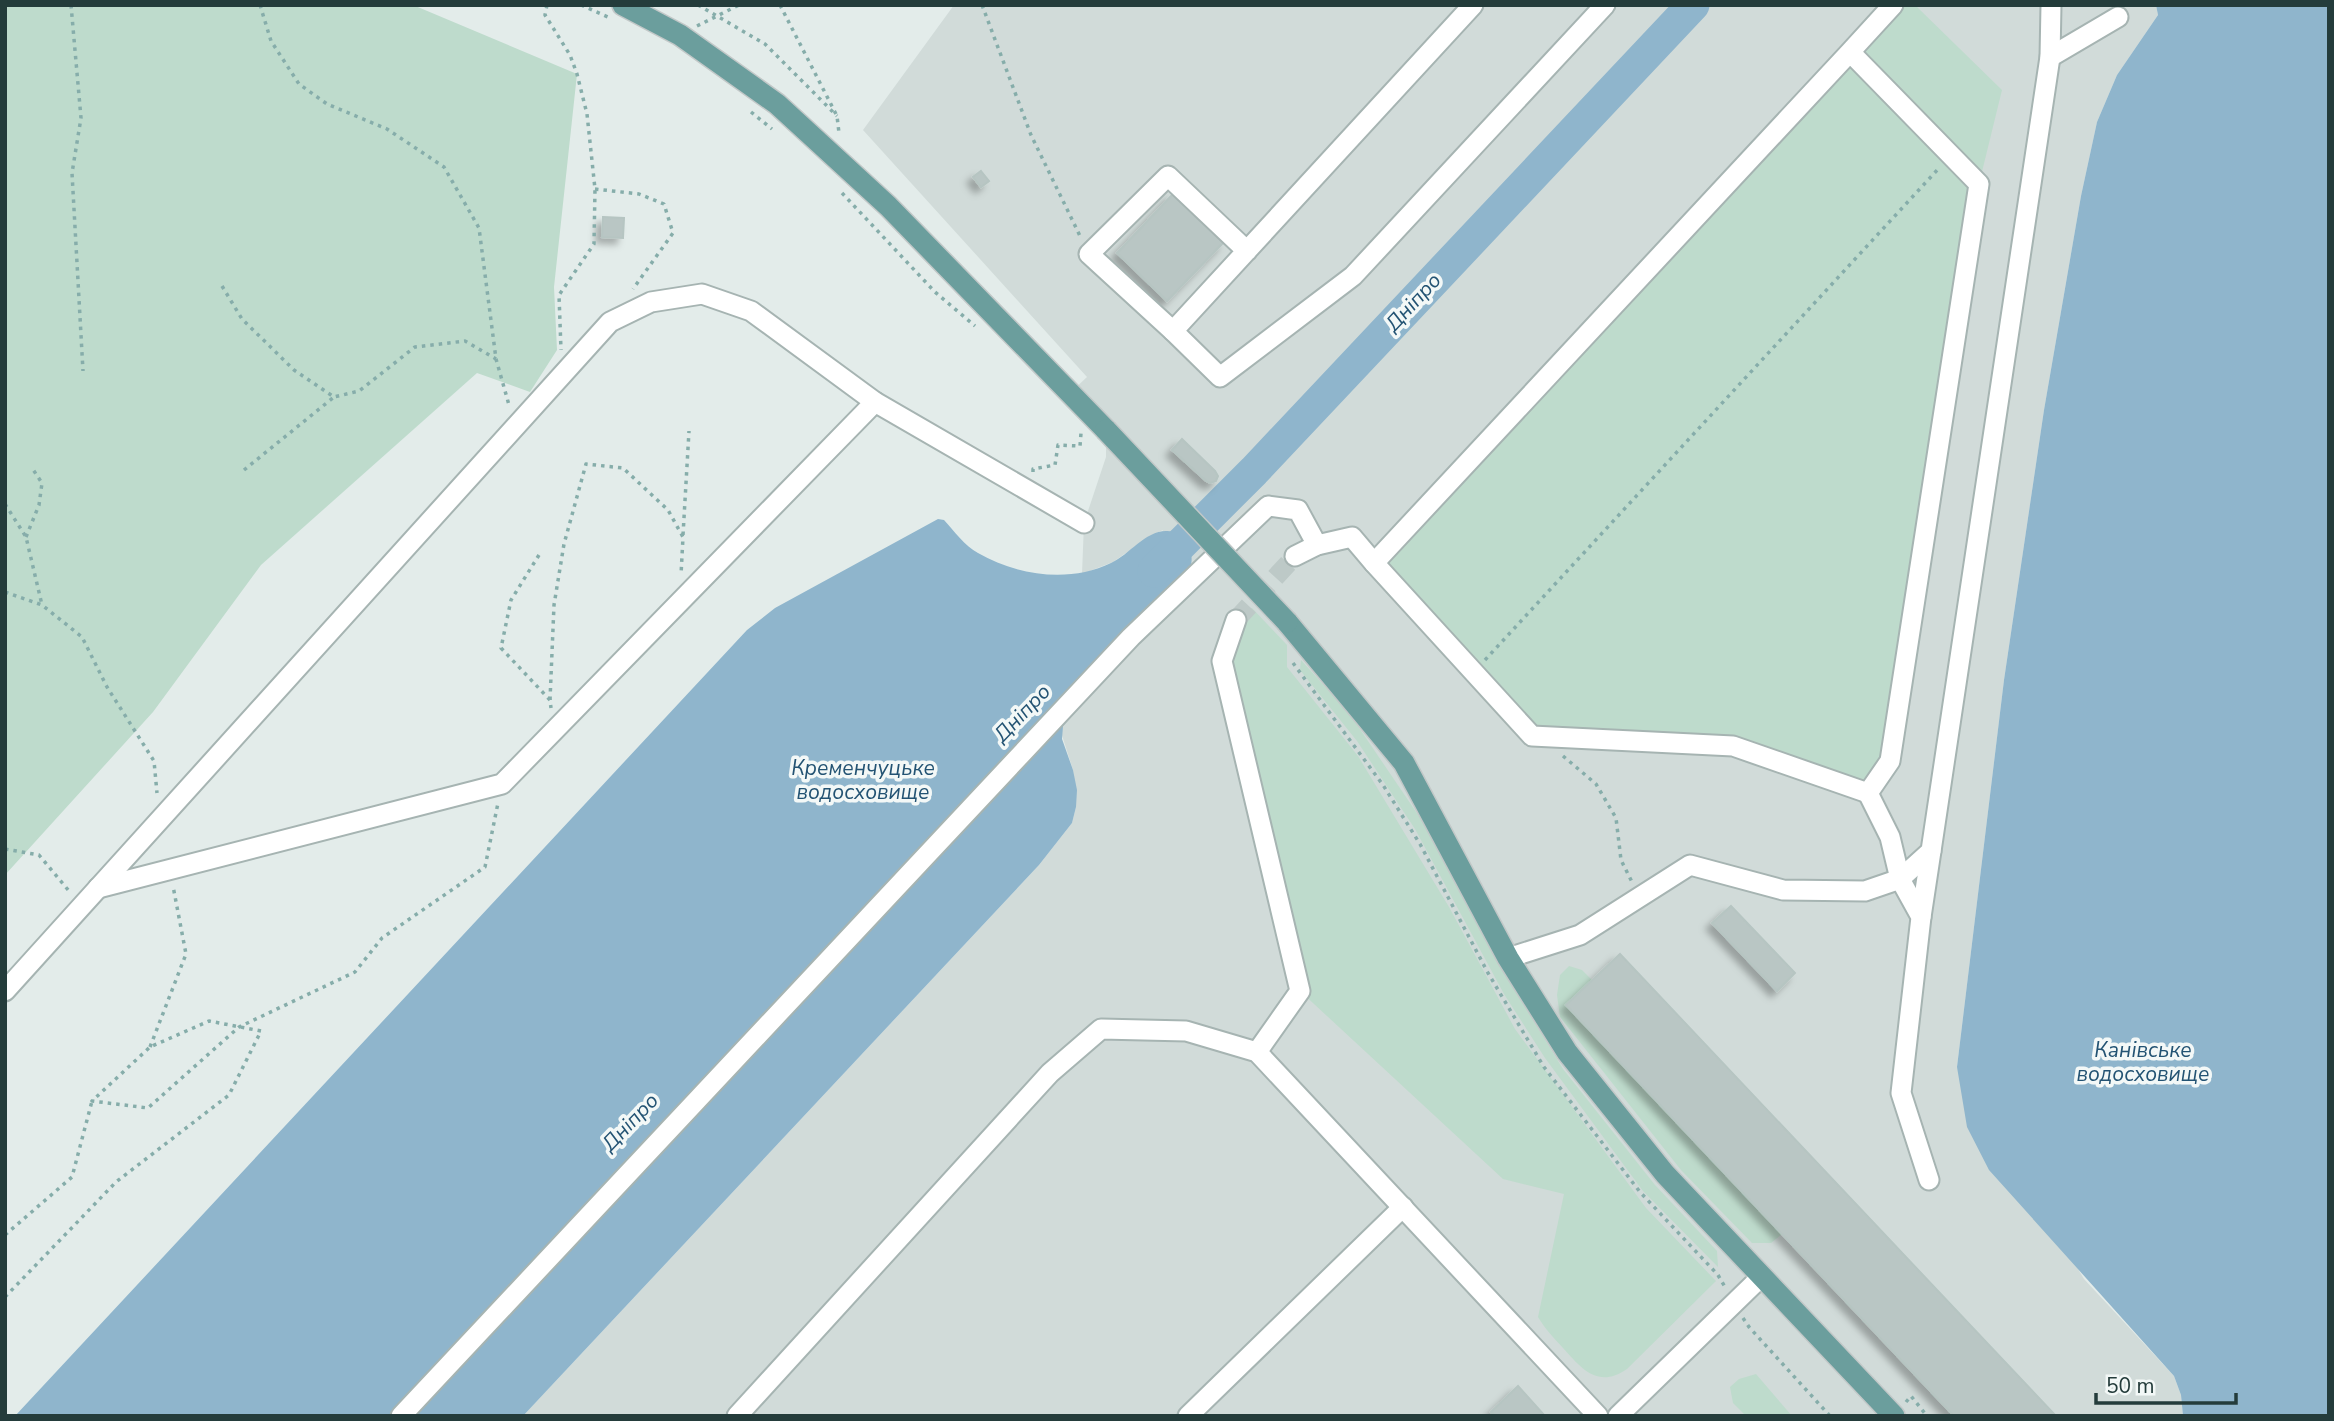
<svg xmlns="http://www.w3.org/2000/svg" width="2334" height="1421" font-family="'Nunito Sans',sans-serif">
<style>
.built{fill:#d1dbd9}
.green{fill:#bedbcc}
.water{fill:#8fb5cc}
.lines{fill:none;stroke-linecap:round;stroke-linejoin:round}
.river{stroke:#8fb5cc;stroke-width:33}
.building{fill:#b9c6c4;stroke:#b6c5c2;stroke-width:2;filter:url(#shadow)}
.minor-tunnel{stroke:#bdc9c7;stroke-width:19;stroke-dasharray:19 10;stroke-linecap:butt}
.minor-casing{stroke:#a6b4b2;stroke-width:23}
.major-casing{stroke:#c2c8c8;stroke-width:24}
.path{stroke:#86adaa;stroke-width:3.5;stroke-dasharray:3.5 5;stroke-linecap:butt}
.minor{stroke:#fff;stroke-width:19}
.major{stroke:#6b9e9d;stroke-width:21}
.major-bridge-casing{stroke:#c2c8c8;stroke-width:24;stroke-linecap:butt}
.major-bridge{stroke:#6b9e9d;stroke-width:21}
.labels{text-anchor:middle;stroke-width:7;stroke-linejoin:round;paint-order:stroke}
.water-label{font-size:21px;font-style:italic;fill:#235373;stroke:#f3f8f7}
</style>
<defs>
<filter id="shadow"><feDropShadow dx="-6" dy="6" stdDeviation="3.5" flood-color="#0004"/></filter>
</defs>
<rect width="100%" height="100%" fill="#e3ecea"/>
<path class="built" d="M954,5H2156L2158,15L2117,75L2097,122L2081,196L2044,410L2004,680L1957,1067L2084,1279L2174,1376L2181,1395L2183,1416H523L1039,865L1072,823L1076,807L1073,770L1061,732L1063,726L1091,695L1163,530L1152,535L1113,562L1082,574L1084,523L1106,457V430L1070,393L1087,377L863,130Z"/>
<g class="green">
<path d="M5,5H413L577,74L554,287L557,350L530,392L477,373L261,565L153,712L5,875Z"/>
<path d="M1893,5H1915L2002,90L1979,184L1890,761L1868,793L1733,746L1532,736L1374,563Z"/>
<path d="M1252,608L1287,645V667L1358,756L1449,907L1515,1029L1646,1208L1716,1281L1627,1369C1598,1389 1582,1369 1563,1348C1554,1338 1545,1329 1538,1317L1564,1194L1503,1179L1300,991L1222,661L1236,620Z"/>
<path d="M1301,660L1349,713L1427,828L1514,989L1563,1069L1655,1185L1717,1251L1718,1267L1643,1191L1545,1058L1504,994L1415,829L1357,741L1300,670Z"/>
<path d="M1569,966L1582,970L1592,980L1566,1006L1782,1234L1771,1243H1752L1681,1170L1560,1017L1557,995L1560,975Z"/>
<path d="M1756,1374L1792,1416H1746L1733,1403L1730,1387L1739,1379Z"/>
</g>
<g class="water">
<path d="M2156,5H2329V1416H2183L2181,1395L2174,1376L1989,1170L1967,1127L1957,1067L2004,680L2044,410L2081,196L2097,122L2117,75L2158,15Z"/>
<path d="M938,519L944,520C954,531 965,546 978,553C1018,576 1070,583 1111,563C1129,555 1145,531 1166,531C1185,530 1196,552 1190,568L1091,695L1063,726L1062,739L1073,770L1077,790L1076,807L1072,823L1039,865L523,1416H15L747,630L775,608Z"/>
</g>
<g class="lines">
<path class="river" d="M1154,571L1254,471L1693,5"/>
</g>
<g class="building">
<path d="M981,171L989,181L981,187L973,177Z"/>
<path d="M1173,194L1224,242L1167,301L1117,253Z"/>
<path d="M603,217L624,218L623,238L602,237Z"/>
<path d="M1182,439L1215,471L1218,476L1216,481L1210,483L1206,481L1172,450Z"/>
<path d="M1731,906L1795,973L1777,991L1712,923Z"/>
<path d="M1620,954L2056,1416H1954L1782,1234L1566,1005Z"/>
<path d="M1518,1386L1545,1416H1495L1491,1412Z"/>
</g>
<g class="lines">
<path class="minor-tunnel" d="M1236,620L1295,556"/>
<defs>
<g id="minor">
<path d="M1850,52L1979,184L1890,761L1868,793L1733,746L1532,736L1374,563L1850,52L1893,5"/>
<path d="M2050,57L2118,17"/>
<path d="M1247,251L1168,176L1089,254L1173,331L1473,5"/>
<path d="M1173,331L1220,377L1353,276L1605,5"/>
<path d="M1295,556L1317,545L1352,537L1374,563"/>
<path d="M1236,620L1222,661L1300,991L1257,1052"/>
<path d="M1868,793L1890,837L1900,879L1921,917L1901,1093L1929,1180"/>
<path d="M98,888L502,784L875,402"/>
<path d="M1921,917L1931,851"/>
<path d="M1508,958L1580,935L1690,865L1783,890L1865,891L1900,879L1931,851L2050,57L2051,5"/>
<path d="M5,991L610,322L651,302L702,294L751,311L875,402L1084,523"/>
<path d="M401,1416L1131,637L1268,506L1298,510L1317,545"/>
<path d="M737,1416L1050,1073L1101,1029L1186,1031L1257,1052L1598,1416"/>
<path d="M1188,1416L1403,1207"/>
<path d="M1618,1416L1761,1277"/>
</g>
<g id="major">
<path d="M623,5L680,35L777,104L888,206L1106,430"/>
<path d="M1287,622L1404,763L1508,958L1567,1052L1665,1174L1894,1416"/>
</g>
</defs>
<use href="#minor" class="minor-casing"/>
<use href="#major" class="major-casing"/>
<g class="path">
<path d="M71,5L81,118L72,173L83,371"/>
<path d="M260,5L271,41L299,84L327,104L387,129L444,167L479,228L496,359L509,405"/>
<path d="M547,5L545,15L570,55L577,74L587,114L595,189L594,244L559,295L561,350"/>
<path d="M581,5L608,17"/>
<path d="M698,5L765,44L837,116"/>
<path d="M780,5L837,116L839,133"/>
<path d="M982,5L1031,135L1081,238"/>
<path d="M697,26L739,5"/>
<path d="M751,112L772,129"/>
<path d="M595,189L639,194L664,204L673,233L633,289"/>
<path d="M842,193L935,292L975,326"/>
<path d="M222,286L242,319L294,370L334,397L359,391L415,347L465,341L496,359"/>
<path d="M244,470L334,397"/>
<path d="M1033,472V469L1055,465L1058,445L1080,446L1081,433"/>
<path d="M5,504L26,537L42,605"/>
<path d="M683,535L689,431"/>
<path d="M26,537L39,505L42,483L32,468"/>
<path d="M539,555L511,600L501,648L550,700L551,708"/>
<path d="M5,592L42,605L82,637L107,687L154,761L157,793"/>
<path d="M1485,660L1940,167"/>
<path d="M1293,663L1383,785L1420,844L1488,973L1544,1067L1640,1192L1718,1275L1725,1287"/>
<path d="M550,700L554,605L564,544L586,464L623,468L668,510L683,537L681,575"/>
<path d="M1563,756L1596,784L1616,818L1621,860L1632,882"/>
<path d="M5,849L39,855L69,891"/>
<path d="M150,1047L186,954L173,886"/>
<path d="M5,1235L72,1177L92,1101"/>
<path d="M5,1297L116,1182L229,1095L261,1031L209,1021L150,1047L92,1101L148,1108L239,1027L355,972L382,938L485,867L498,803"/>
<path d="M1743,1318L1749,1327L1830,1416"/>
<path d="M1906,1402L1911,1396L1927,1416"/>
</g>
<use href="#minor" class="minor"/>
<use href="#major" class="major"/>
<defs>
<path id="major-bridge" d="M1106,430L1287,622"/>
</defs>
<use href="#major-bridge" class="major-bridge-casing"/>
<use href="#major-bridge" class="major-bridge"/>
</g>
<g class="labels">
<g class="water-label">
<text transform="translate(1413 302) rotate(-47)" y="7">Дніпро</text>
<text transform="translate(1022 713) rotate(-46)" y="7">Дніпро</text>
<text x="863" y="775">Кременчуцьке<tspan x="863" dy="24">водосховище</tspan></text>
<text x="2143" y="1057">Канівське<tspan x="2143" dy="24">водосховище</tspan></text>
<text transform="translate(630 1122) rotate(-46)" y="7">Дніпро</text>
</g>
</g>
<rect width="2334" height="1421" fill="none" stroke="#243c3b" stroke-width="14"/>
<path d="M2096 1393v10h140v-10" fill="none" stroke="#243c3b" stroke-width="3.5"/>
<text x="2106" y="1393" font-size="21" fill="#243c3b" stroke="#f3f8f7" stroke-width="5" paint-order="stroke">50 m</text>
</svg>
